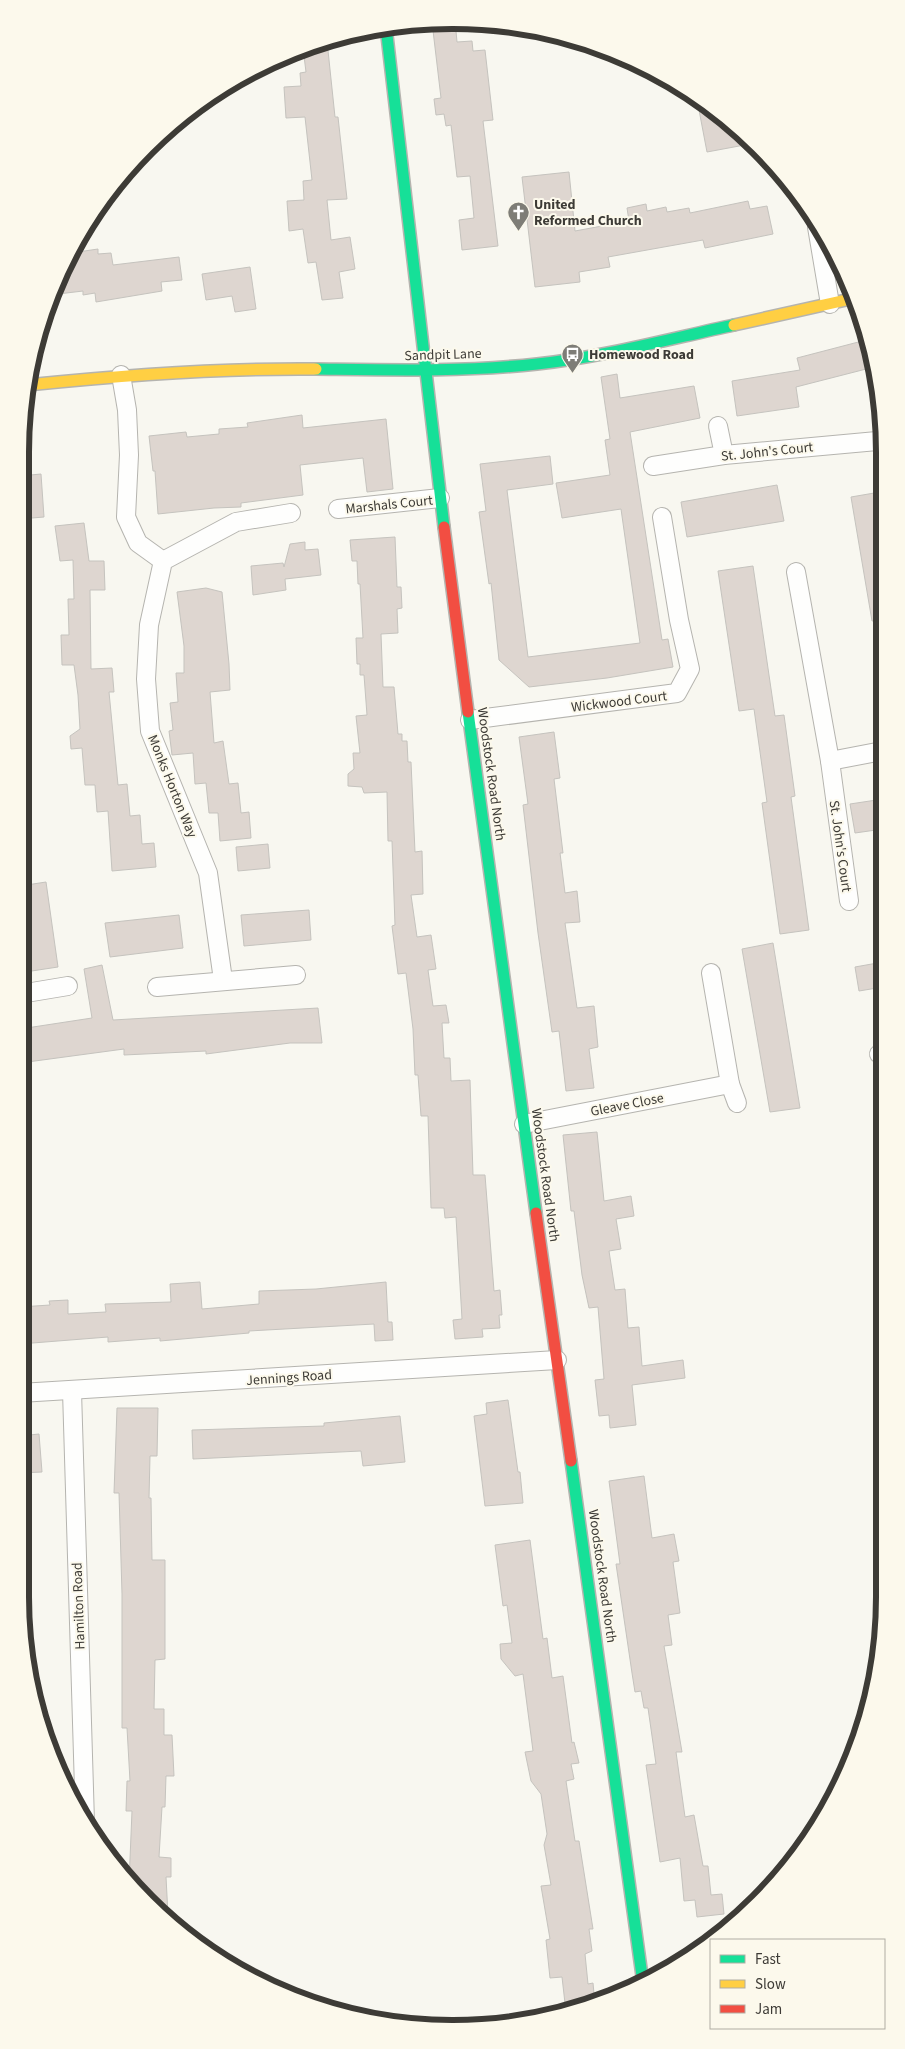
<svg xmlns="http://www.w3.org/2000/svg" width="905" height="2049" font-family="'Source Sans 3',sans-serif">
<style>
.building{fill:#ded6d0;stroke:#c5c3be}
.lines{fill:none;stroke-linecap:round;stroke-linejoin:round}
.street-casing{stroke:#b5b4af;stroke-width:20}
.fast-casing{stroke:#b5b4af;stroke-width:14}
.slow-casing{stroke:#b5b4af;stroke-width:14}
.jam-casing{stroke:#b5b4af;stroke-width:14}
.street{stroke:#fefefd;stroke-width:18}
.fast{stroke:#16e098;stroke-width:11}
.slow{stroke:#ffcf43;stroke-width:11}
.jam{stroke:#f24e42;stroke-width:11}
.labels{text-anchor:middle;stroke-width:4;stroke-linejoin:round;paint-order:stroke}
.poi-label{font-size:14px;font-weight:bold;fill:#3d3b36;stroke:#fcf9ec;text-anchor:start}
.street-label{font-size:14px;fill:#3d3b36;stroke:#fcf9ec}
.rim{fill:none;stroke:#3d3b36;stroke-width:6}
</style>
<rect width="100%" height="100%" fill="#f8f7f0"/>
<g class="building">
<path d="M452,20H455L457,42L472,41L473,51L485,50L493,120L483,121L498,246L462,250L459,220L474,218L470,176L457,177L451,125L446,126L444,114L436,115L434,99L441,98L432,22Z"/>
<path d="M327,41L335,117H338L347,199L327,200L331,240L350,237L355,269L339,272L343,298L322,300L316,262L308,263L303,229L289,231L287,201L304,200L303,181L312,180L305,117L286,118L284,87L301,86L300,73L306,72L303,48Z"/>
<path d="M713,108L716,109L750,144L707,152L699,110Z"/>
<path d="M569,172L575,231L629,221L627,208L646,204L647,211L666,207L667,212L689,208L690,213L748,201L750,209L767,206L773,234L705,248L703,240L608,257L610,267L579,272L580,282L535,287L522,177Z"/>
<path d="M98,249V254L111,253L113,265L179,257L182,280L161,282L162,291L96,302L95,293L83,295V291L50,295L71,253Z"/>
<path d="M250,267L256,309L235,312L232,296L206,300L202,274Z"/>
<path d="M866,340L874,367L796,387L799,407L737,416L732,381L800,370L797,358Z"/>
<path d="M617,374L620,398L694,386L700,418L630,432L662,640L668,639L673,667L607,678L529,687L499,660L491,583L489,584L479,512L486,511L480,464L550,456L553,484L507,490L528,657L640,643L621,509L562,518L556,483L610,475L605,440L610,439L601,377Z"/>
<path d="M302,415L303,428L386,419L393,489L367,492L363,458L300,465L303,495L241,503V507L214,508L158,514L155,471H153L149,436L186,432L187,437L219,434V429L248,427L247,423Z"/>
<path d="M41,474L44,517L20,519V476Z"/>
<path d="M777,485L784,521L687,537L681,502Z"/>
<path d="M880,492L882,620L872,621L851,497Z"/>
<path d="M84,523L89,561H104L105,590H90L91,669L112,668L114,692H109L118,785L127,784L130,816L140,815L142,844L154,843L156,867L112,871L108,811L97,812L95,785H85L82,748L71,749L70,736L80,729L78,695L74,665H62L61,635H69L68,599H74L73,560L60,561L55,526Z"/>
<path d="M395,537L397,587H401L402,608L397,609L398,633L381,634L383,687H394L398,734H402V741H407L408,762H411L415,852L422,851L423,894L411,895L417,937L431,935L436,969L428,970L433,1006L446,1005L449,1023H442L444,1058H450L451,1081L470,1080L473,1175H485L494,1291L500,1290L502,1315H499L500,1328L482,1329L483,1337L455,1339L453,1320L462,1319L456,1217L445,1218L444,1208H431L428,1116H421L418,1075H415L413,1029L406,973L398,974L392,926L395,925L392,841H388L387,792L364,793L362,787L348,786V774L354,769L353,753H360L356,716L367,715L364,675H360V664H357L356,638H363L360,584H358L357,561H352L350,540Z"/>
<path d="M305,542V550L318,549L321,575L285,579L286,590L253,595L251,566L283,563L284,567L290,544Z"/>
<path d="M753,566L775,716L784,715L795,796L791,797L809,930L780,934L762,803L767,802L754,709L739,711L718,571Z"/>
<path d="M206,588L222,592L229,664L230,690L210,692L214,743L223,741L229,784L238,783L241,813L249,812L251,838L220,841L218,813H209L206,783L195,784L193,753L172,755L169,731L173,730L170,703L178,702L176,673H184V646L177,592Z"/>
<path d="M554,732L560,778L554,779L563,853H560L565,893L577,891L580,922L565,923L577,1008L594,1006L598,1047L589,1049L594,1088L566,1091L559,1031L552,1032L538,933L523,805L528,804L519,737Z"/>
<path d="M883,799V829L855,833L850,804Z"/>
<path d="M268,844L270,868L238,871L236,847Z"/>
<path d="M46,882L58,967L25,972L20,936V886Z"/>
<path d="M309,910L311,940L244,946L241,915Z"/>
<path d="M179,915L183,948L110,957L105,923Z"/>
<path d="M773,943L800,1108L770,1112L742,949Z"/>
<path d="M883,962V987L859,991L855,967Z"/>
<path d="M102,965L113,1020L318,1008L322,1043H290L206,1054V1051L124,1055V1049L20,1063V1029L92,1018L84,969Z"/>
<path d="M597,1132L604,1201L631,1196L634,1216L616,1219L621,1249L609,1251L615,1290L625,1289L628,1328L639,1327L642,1366L683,1360L685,1378L632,1385L636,1425L610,1428L609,1415L599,1416L595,1380L604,1379L598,1307L589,1308L582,1275L574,1211H571L563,1135Z"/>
<path d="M200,1282L202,1309L259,1304V1291L316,1289L386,1282L388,1322H392L393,1340L375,1341L374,1324L249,1331V1333L160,1341V1338L108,1342V1337L20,1344V1307L50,1305L49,1301L68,1300V1314L106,1312L105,1304L171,1302L170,1284Z"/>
<path d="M508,1400L518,1472H520L523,1503L485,1506L474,1416L487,1414L486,1403Z"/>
<path d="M117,1408H158L157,1456H150L149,1498H151L152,1560H165V1659L155,1660L154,1709H164V1735H172L174,1776H166L165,1807H162L159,1857L171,1858V1877H166L168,1915L129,1883L132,1811H126L127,1781H130L127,1728H122V1594L119,1493H114Z"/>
<path d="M400,1416L405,1462L363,1466L361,1451L193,1459L192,1430L324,1426V1423Z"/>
<path d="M39,1434L42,1472L20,1473V1436Z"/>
<path d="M644,1476L652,1538L674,1534L679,1561L673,1562L680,1613L668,1615L672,1645L664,1646L682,1752H676L685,1817L694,1815L703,1866H708L711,1895L722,1894L724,1914L697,1917L695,1900L684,1901L680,1858L660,1862L646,1765L656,1764L648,1708H644L641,1691L635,1692L632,1673L616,1564H620L609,1481Z"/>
<path d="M530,1540L543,1639L547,1638L552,1678L563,1676L572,1743L574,1742L579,1763L571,1764L574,1779L566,1781L575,1841H579L593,1929H589L592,1951L585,1954L588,1984L593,1983L595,2004L566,2012L562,1977L550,1978L546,1940L550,1939L541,1886L551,1885L544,1845L547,1834L541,1794L531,1781L525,1752L533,1751L523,1674L515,1676L501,1659L500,1644L512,1643L507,1605L503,1606L495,1545Z"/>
</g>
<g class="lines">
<defs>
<g id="street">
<path d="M817,227L830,304"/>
<path d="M121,375L127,410L129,455L126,517L138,543L163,561"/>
<path d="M718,426L724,455"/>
<path d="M653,466L724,455L877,441L881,443"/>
<path d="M338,509L440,498"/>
<path d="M796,572L830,761L849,901"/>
<path d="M470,720L677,693L690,669L679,620L662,517"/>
<path d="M830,761L882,751"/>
<path d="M223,980L208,873L150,731L146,679L149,625L163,561L236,522L291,513"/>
<path d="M157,987L296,975"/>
<path d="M20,994L68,986"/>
<path d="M879,1054L883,1053"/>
<path d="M730,1084L737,1103"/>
<path d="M524,1124L730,1084L711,973"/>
<path d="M72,1391L85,1822"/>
<path d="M20,1393L557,1360"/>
</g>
<g id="fast">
<path d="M386,27L444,527"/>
<path d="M316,369C390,370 463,372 537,364C603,357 669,339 734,325"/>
<path d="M468,712L536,1213"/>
<path d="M571,1461L643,1983"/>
</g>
<g id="slow">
<path d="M734,325L855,298"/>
<path d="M27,385C124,375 219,368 316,369"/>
</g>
<g id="jam">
<path d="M444,527L468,712"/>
<path d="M536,1213L571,1461"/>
</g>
</defs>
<use href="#street" class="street-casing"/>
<use href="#fast" class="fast-casing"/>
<use href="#slow" class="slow-casing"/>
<use href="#jam" class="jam-casing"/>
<use href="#street" class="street"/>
<use href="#fast" class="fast"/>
<use href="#slow" class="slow"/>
<use href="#jam" class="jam"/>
</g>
<defs>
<symbol id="church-pin" viewBox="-11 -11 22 30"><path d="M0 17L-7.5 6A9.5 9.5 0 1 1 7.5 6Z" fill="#7e7d77" stroke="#fcf9ec"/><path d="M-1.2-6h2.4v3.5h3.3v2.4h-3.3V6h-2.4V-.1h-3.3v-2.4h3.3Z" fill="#fff"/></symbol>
<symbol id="bus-pin" viewBox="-11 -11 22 30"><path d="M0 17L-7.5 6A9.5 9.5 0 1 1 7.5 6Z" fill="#7e7d77" stroke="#fcf9ec"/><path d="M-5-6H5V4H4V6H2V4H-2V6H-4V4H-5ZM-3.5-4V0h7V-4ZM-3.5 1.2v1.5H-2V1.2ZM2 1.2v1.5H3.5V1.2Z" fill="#fff"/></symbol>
</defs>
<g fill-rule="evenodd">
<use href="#church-pin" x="506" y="200" width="25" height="34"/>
<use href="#bus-pin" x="560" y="342" width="25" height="34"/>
</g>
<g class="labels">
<g class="poi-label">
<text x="534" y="209">United<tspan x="534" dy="16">Reformed Church</tspan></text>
<text x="589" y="359">Homewood Road</text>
</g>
<g class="street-label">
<text transform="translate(443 354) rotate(-2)" y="5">Sandpit Lane</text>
<text transform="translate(767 451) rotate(-6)" y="5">St. John's Court</text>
<text transform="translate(389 504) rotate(-6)" y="5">Marshals Court</text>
<text transform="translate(619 701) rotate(-7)" y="5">Wickwood Court</text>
<text transform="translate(492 774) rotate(82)" y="5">Woodstock Road North</text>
<text transform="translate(173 786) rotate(68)" y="5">Monks Horton Way</text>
<text transform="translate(841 846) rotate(82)" y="5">St. John's Court</text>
<text transform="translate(627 1104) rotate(-11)" y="5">Gleave Close</text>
<text transform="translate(546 1175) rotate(82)" y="5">Woodstock Road North</text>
<text transform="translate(289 1377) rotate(-4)" y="5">Jennings Road</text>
<text transform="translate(603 1576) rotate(82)" y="5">Woodstock Road North</text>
<text transform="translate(78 1606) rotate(-92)" y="5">Hamilton Road</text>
</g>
</g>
<path d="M0 0H905V2049H0ZM452 29H453A423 423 0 0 1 876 452V1597A423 423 0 0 1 453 2020H452A423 423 0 0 1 29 1597V452A423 423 0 0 1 452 29Z" fill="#fcf9ec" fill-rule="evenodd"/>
<path class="rim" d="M452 29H453A423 423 0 0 1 876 452V1597A423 423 0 0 1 453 2020H452A423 423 0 0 1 29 1597V452A423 423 0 0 1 452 29Z"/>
<rect x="710" y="1939" width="175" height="90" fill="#fcf9ec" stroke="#b0ada3"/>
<rect x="720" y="1955" width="25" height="8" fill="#16e098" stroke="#b0ada3"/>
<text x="755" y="1964" font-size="15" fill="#3d3b36">Fast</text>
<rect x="720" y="1980" width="25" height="8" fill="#ffcf43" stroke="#b0ada3"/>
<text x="755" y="1989" font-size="15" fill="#3d3b36">Slow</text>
<rect x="720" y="2005" width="25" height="8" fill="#f24e42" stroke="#b0ada3"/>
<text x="755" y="2014" font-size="15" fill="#3d3b36">Jam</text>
</svg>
